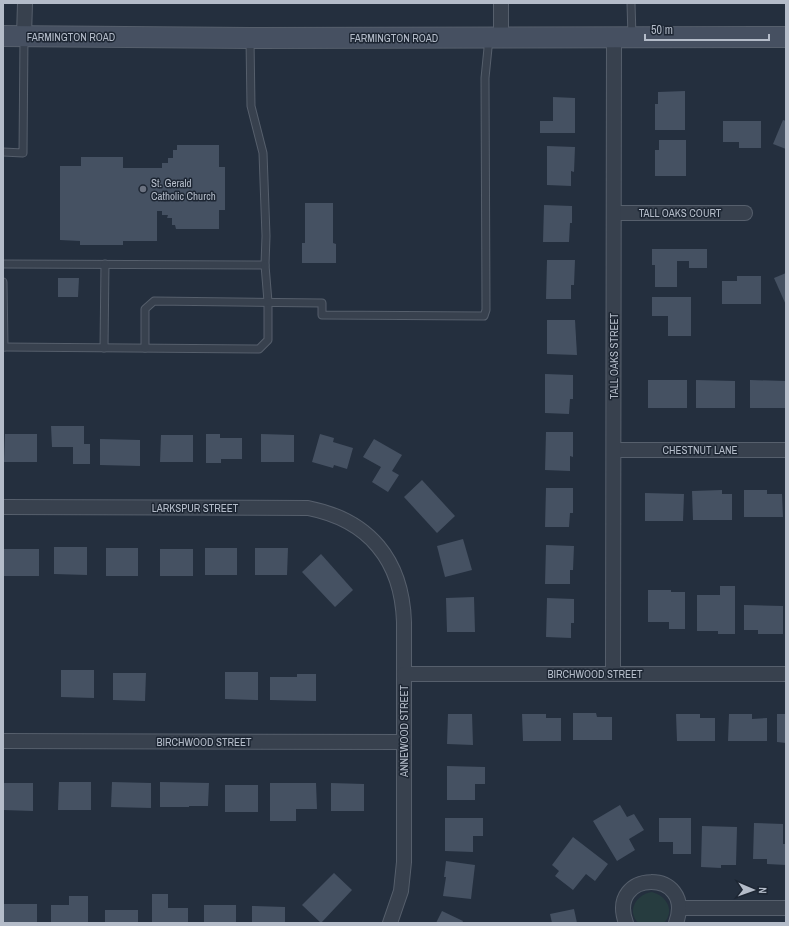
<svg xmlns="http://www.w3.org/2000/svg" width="789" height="926" font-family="'Archivo Narrow',sans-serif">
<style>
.green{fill:#263c3f}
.building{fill:#455162}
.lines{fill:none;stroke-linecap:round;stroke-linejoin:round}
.service-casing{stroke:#565f6c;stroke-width:9}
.minor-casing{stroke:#565f6c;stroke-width:16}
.secondary-casing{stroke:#565f6c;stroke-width:22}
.service{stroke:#38414e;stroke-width:7}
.minor{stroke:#38414e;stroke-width:14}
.secondary{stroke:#465061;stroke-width:20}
.worship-dot{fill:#6b7280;stroke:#1d2633;stroke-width:1.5}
.labels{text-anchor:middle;stroke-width:3;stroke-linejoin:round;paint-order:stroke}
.street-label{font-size:11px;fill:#b4bcc9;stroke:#1d2633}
.poi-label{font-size:11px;fill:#b4bcc9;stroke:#1d2633;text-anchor:start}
</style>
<rect width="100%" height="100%" fill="#242f3e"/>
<path class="green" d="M652,892C667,896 675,911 664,923H638C626,910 637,894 652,892Z"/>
<g class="building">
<path d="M685,91V130H655V104H658V92Z"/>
<path d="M553,97L575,98V133H540V121H553Z"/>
<path d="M783,120L786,121V149L773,144Z"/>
<path d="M723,121H761V148H739V142H723Z"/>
<path d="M659,140H686V176H655V150H659Z"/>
<path d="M177,145H219V167H225V210H219V229H176L175,225H172V218H167L168,215H162V211H157V241H123V245H80V241L60,240V166H81V157H123V168H162V163H168V158H173V150H177Z"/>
<path d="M547,146L575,147L574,172L571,171V186L547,185Z"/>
<path d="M305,203H333V243L336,244V263H302V243H305Z"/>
<path d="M544,205L572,206V223H570L569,242H543Z"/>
<path d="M652,249H707V268H689V261H677V287H655V265H652Z"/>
<path d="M547,260H575L574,285H571V299H546Z"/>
<path d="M786,273V305L774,278Z"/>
<path d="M737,276H761V304H722V281H737Z"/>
<path d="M58,278H79L78,297H58Z"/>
<path d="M652,297H691V336H668V316H652Z"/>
<path d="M547,320H575L577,355L547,354Z"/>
<path d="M545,374L573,375V399H570L569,414L545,413Z"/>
<rect x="648" y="380" width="39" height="28"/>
<path d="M696,380L735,381V408H696Z"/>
<path d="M750,380L786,381V408H750Z"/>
<path d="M51,426H84V444H90V464H73V447H52Z"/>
<path d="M546,432H573V457L570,456V471L545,470Z"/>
<path d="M5,434H37V462H4Z"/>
<path d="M206,434H220V438H242V459H221V463H206Z"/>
<path d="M261,434L294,435V462H261Z"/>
<path d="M320,434L334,438L333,442L353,448L347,469L334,465L333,468L312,462Z"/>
<path d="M161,435H193V462H160Z"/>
<path d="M100,439L140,440V466L100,465Z"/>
<path d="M374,439L402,455L392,471L399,475L388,492L372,482L381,467L363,457Z"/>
<path d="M422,480L455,516L437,533L404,497Z"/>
<path d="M546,488H573V513H570L569,527H545Z"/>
<path d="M722,490V494H732V520H693L692,491Z"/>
<path d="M744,490H767V494H782L783,517H744Z"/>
<path d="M645,493L684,494L683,521H645Z"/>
<path d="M463,539L472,570L445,577L437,546Z"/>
<path d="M546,545L574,546L573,570H570V584H545Z"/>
<path d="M54,547H87V575L54,574Z"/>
<rect x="106" y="548" width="32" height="28"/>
<rect x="205" y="548" width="32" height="27"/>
<path d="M255,548H288L287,575H255Z"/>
<rect x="3" y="549" width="36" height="27"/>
<rect x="160" y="549" width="33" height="27"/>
<path d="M321,554L353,590L335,607L302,572Z"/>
<path d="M720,586H735V634H718V631H697V595H720Z"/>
<path d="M648,590H671V592H685V629H669V622H648Z"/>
<path d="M474,597L475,632H447L446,598Z"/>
<path d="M547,598L574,599V623H571V638L546,637Z"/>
<path d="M744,605L783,606V634H758V630H744Z"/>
<path d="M61,670H94V698L61,697Z"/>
<path d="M225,672H258V700L225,699Z"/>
<path d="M113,673H146L145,701L113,700Z"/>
<path d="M297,674H316V701L270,700V677H297Z"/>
<path d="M573,713H596L597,717H612V740H573Z"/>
<path d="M448,714H472L473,745L447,744Z"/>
<path d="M522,714H546V718H561V741H523Z"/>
<path d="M676,714H700V718H715V741H677Z"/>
<path d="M729,714H752V719L767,718V741H728Z"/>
<path d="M777,714H786V743L777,742Z"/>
<path d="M447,766L485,767V784H475V800H447Z"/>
<path d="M59,782H91V810H58Z"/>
<path d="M112,782L151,783V808L111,807Z"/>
<path d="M160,782L209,783L208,806H189V807H160Z"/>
<path d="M3,783H33V811L3,810Z"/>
<path d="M270,783H316L317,809H296V821H270Z"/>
<path d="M331,783L364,784V811H331Z"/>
<rect x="225" y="785" width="33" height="27"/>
<path d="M620,805L627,817L634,814L644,830L629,839L635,850L617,861L593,821Z"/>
<path d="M445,818H483V836H473V852L445,851Z"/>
<path d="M659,818H691V854H673V842H659Z"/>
<path d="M754,823L783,824V844H786V865L767,864V859H753Z"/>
<path d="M702,826L737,827L736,865H721V868L701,867Z"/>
<path d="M573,837L608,864L595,881L586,874L573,890L555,876L559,871L552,865Z"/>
<path d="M446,861L475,865L471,899L443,896L446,877H444Z"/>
<path d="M334,873L352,890L321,923L302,905Z"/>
<path d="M152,894H168V908H188V923H152Z"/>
<path d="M69,896H88V923H51V905H69Z"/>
<rect x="4" y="904" width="33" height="19"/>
<rect x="204" y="905" width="32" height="18"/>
<path d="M252,906L285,907V923H252Z"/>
<path d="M574,909L577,923H552L550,914Z"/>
<rect x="105" y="910" width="33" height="13"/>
<path d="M442,911L463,921L462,923H436Z"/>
</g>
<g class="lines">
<defs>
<g id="service">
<path d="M631,3L632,37"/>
<path d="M3,152L23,153L24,36"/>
<path d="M3,264L265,265L266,236L263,153L251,106L250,40"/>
<path d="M3,282L4,347"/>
<path d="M3,347L259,349L268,340V302L265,265"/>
<path d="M104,348L105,264"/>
<path d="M145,348V309L154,301L322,303V315L484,316L486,310L485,78L489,38"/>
</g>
<g id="minor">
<path d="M24,36L25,3"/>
<path d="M501,38V3"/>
<path d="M614,213H745"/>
<path d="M614,450H786"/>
<path d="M3,507L308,508C369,520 402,560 404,622V862L401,891L390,923"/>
<path d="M404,674H786"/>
<path d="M613,674L614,37"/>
<path d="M3,741L404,742"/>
<path d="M680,908H786"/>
<path d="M626,923C606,869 696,868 676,923"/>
</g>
<path id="secondary" d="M3,36L250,38L786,37"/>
</defs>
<use href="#service" class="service-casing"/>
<use href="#minor" class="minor-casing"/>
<use href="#secondary" class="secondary-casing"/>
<use href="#service" class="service"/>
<use href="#minor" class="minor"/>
<use href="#secondary" class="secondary"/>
</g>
<circle class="worship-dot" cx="143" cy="189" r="4"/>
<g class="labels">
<g class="street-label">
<text x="71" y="41">FARMINGTON ROAD</text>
<text x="394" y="42">FARMINGTON ROAD</text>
<text x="680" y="217">TALL OAKS COURT</text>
<text transform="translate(614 356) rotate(-90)" y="4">TALL OAKS STREET</text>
<text x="700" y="454">CHESTNUT LANE</text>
<text x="195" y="512">LARKSPUR STREET</text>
<text x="595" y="678">BIRCHWOOD STREET</text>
<text transform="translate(404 731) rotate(-90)" y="4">ANNEWOOD STREET</text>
<text x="204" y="746">BIRCHWOOD STREET</text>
</g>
<g class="poi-label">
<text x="151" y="187">St. Gerald<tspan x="151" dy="13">Catholic Church</tspan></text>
</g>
</g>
<rect width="789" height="926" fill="none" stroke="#b4bcc9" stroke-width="8"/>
<g transform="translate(753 890) rotate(92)" stroke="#1d2633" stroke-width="3" paint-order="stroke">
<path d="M0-3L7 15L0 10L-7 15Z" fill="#b4bcc9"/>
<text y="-6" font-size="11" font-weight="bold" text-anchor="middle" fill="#b4bcc9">N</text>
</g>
<path d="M645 34v6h124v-6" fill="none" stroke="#b4bcc9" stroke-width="2"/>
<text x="651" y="34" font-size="12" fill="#b4bcc9" stroke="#1d2633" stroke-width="3" paint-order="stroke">50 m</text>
</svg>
